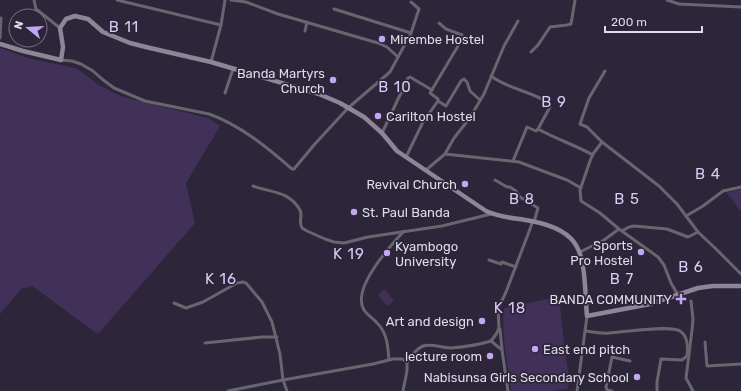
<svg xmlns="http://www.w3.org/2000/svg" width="741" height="391" font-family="Rubik,sans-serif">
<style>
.green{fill:#413159}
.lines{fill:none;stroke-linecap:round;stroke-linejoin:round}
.street{stroke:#69656f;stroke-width:3}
.secondary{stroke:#8c8697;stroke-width:4.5}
.poi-dot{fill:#c3a7f2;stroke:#2d2539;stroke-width:1.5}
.labels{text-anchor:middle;stroke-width:3.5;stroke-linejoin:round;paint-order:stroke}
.poi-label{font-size:13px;fill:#dfdbe8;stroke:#2d2539;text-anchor:end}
.quarter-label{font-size:15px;letter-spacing:1px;fill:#d9cbf5;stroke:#2d2539}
</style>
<rect width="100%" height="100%" fill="#2d2539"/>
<g class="green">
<path d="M0,48L31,59L76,68L99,85L123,97L208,118L220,126L186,183L195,223L98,334L32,286L21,289L0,314Z"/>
<path d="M741,189V212C736,206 732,198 726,193Z"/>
<path d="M385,289L394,301L387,306L378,295Z"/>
<path d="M553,298L560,305L564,343L569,378L568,389L552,391H511C508,363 501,336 504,308Z"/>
</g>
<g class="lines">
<g class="street">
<path d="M34,0L36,9L60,28"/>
<path d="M117,0L221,25"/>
<path d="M231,0L246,2L278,14L378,43L387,47L398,57"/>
<path d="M667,0L679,4L741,7"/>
<path d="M334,9L411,33"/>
<path d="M439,23L446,29L462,35L458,46L430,93L438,99V101L446,106L461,81L464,79L467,82L470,91L480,100"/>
<path d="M305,31L307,22"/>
<path d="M0,38L1,18"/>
<path d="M531,52L538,45L550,27L567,25L571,24L575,0"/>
<path d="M61,60L72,61L81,64L93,71L102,79L114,88L145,101L209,114C240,125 268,148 292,169H294L314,145L348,108L390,72L411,33L419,9L411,2"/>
<path d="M211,62L221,25L225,0"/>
<path d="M605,71L589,98L580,124L587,127L602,142L659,186L677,204L698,232L715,248L741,274"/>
<path d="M491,76C508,89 531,91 549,103L550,107L538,129"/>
<path d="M225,93L233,69"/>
<path d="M382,133L408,78L410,77L432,90"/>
<path d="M602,142L593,154L590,161L580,190L581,201L600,213L619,229L658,257L664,265L671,283L678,295"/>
<path d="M445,154L519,162L567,180L581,188"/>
<path d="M406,157L423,122L438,101"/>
<path d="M513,161L527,127L536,131L538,129C556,139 575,145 593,155"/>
<path d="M426,170L445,154L454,138L469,119L484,94L504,46L518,21"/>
<path d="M495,180L507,187H510L516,191L520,197L538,208L534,222"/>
<path d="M253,186C271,193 288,190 300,210C303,216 298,221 302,228L307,231L325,239L334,242L344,243L368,237L442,226L491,214"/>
<path d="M686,216L703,206L723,191L741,187"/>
<path d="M622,231L629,227L634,226L667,229L688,237L698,232"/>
<path d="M580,252L604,240L619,229"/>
<path d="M489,260L501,264L502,262L516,267"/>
<path d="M691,301L693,319L692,330L686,378L693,391"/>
<path d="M174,303L186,308L203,302L237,283L243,282L246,283L262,302L272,322L280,354L283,380L287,391"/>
<path d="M500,329L502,349"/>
<path d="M585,331C593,332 601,334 610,333C623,332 671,325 680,331C688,336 688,348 687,356L682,360L661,359L657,382V391"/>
<path d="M491,341L497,333L499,327L498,309L506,292L533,221"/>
<path d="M705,342L707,366L741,364"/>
<path d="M205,343L262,337H277"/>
<path d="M389,360C388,347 387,332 377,323C373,318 367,315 364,310C351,289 391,245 404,231"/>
<path d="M407,362C411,356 416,349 423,346C431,343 442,348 451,348C464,347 478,345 491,341L502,350L508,391"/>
<path d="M228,391L283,380L373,364L393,359H402L407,362"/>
<path d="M403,391L407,371V362"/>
<path d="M577,391L587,316"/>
<path d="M612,391L607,390L606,387L612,357L630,361"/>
</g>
<path class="secondary" d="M0,44L23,51L61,60L63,47L60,28L66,19L75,16L88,19L103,32L130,43L150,48L211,62L319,94L340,103L364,117L382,133L397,151L486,211C500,218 516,218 531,221C547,224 569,231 577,247C586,263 585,297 587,316L650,304L698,288L713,286H741"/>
</g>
<g class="poi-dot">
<circle cx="382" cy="39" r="4"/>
<circle cx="333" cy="80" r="4"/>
<circle cx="378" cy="116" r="4"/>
<circle cx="465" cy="184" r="4"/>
<circle cx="354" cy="212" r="4"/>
<circle cx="641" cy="252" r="4"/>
<circle cx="387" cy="253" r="4"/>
<path d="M679 293h4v4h4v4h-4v4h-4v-4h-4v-4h4z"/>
<circle cx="482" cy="321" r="4"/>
<circle cx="535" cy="349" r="4"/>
<circle cx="490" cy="356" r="4"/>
<circle cx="637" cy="377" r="4"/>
</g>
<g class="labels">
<g class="poi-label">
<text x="390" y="44" text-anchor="start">Mirembe Hostel</text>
<text x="325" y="78">Banda Martyrs<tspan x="325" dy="15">Church</tspan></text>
<text x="386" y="121" text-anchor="start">Carilton Hostel</text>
<text x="457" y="189">Revival Church</text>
<text x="362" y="217" text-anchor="start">St. Paul Banda</text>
<text x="633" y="250">Sports<tspan x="633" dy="15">Pro Hostel</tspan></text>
<text x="395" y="251" text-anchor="start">Kyambogo<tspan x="395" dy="15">University</tspan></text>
<text x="672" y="304">BANDA COMMUNITY</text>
<text x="474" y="326">Art and design</text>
<text x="543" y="354" text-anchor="start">East end pitch</text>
<text x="482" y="361">lecture room</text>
<text x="629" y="382">Nabisunsa Girls Secondary School</text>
</g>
<g class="quarter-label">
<text x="124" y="32">B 11</text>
<text x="395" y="92">B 10</text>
<text x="554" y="107">B 9</text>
<text x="708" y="179">B 4</text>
<text x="522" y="204">B 8</text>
<text x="627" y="204">B 5</text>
<text x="349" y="259">K 19</text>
<text x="691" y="272">B 6</text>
<text x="221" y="284">K 16</text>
<text x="622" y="284">B 7</text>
<text x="510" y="313">K 18</text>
</g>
</g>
<g transform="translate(28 28) rotate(288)"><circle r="19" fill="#2d2539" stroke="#746e7f"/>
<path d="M0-3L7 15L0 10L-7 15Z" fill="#c3a7f2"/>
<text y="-6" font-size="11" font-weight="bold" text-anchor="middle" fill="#dfdbe8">N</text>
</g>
<path d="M605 26v6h97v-6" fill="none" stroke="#dfdbe8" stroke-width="2"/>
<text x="611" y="26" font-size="12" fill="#dfdbe8" stroke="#2d2539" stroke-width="3" paint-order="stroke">200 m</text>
</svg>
